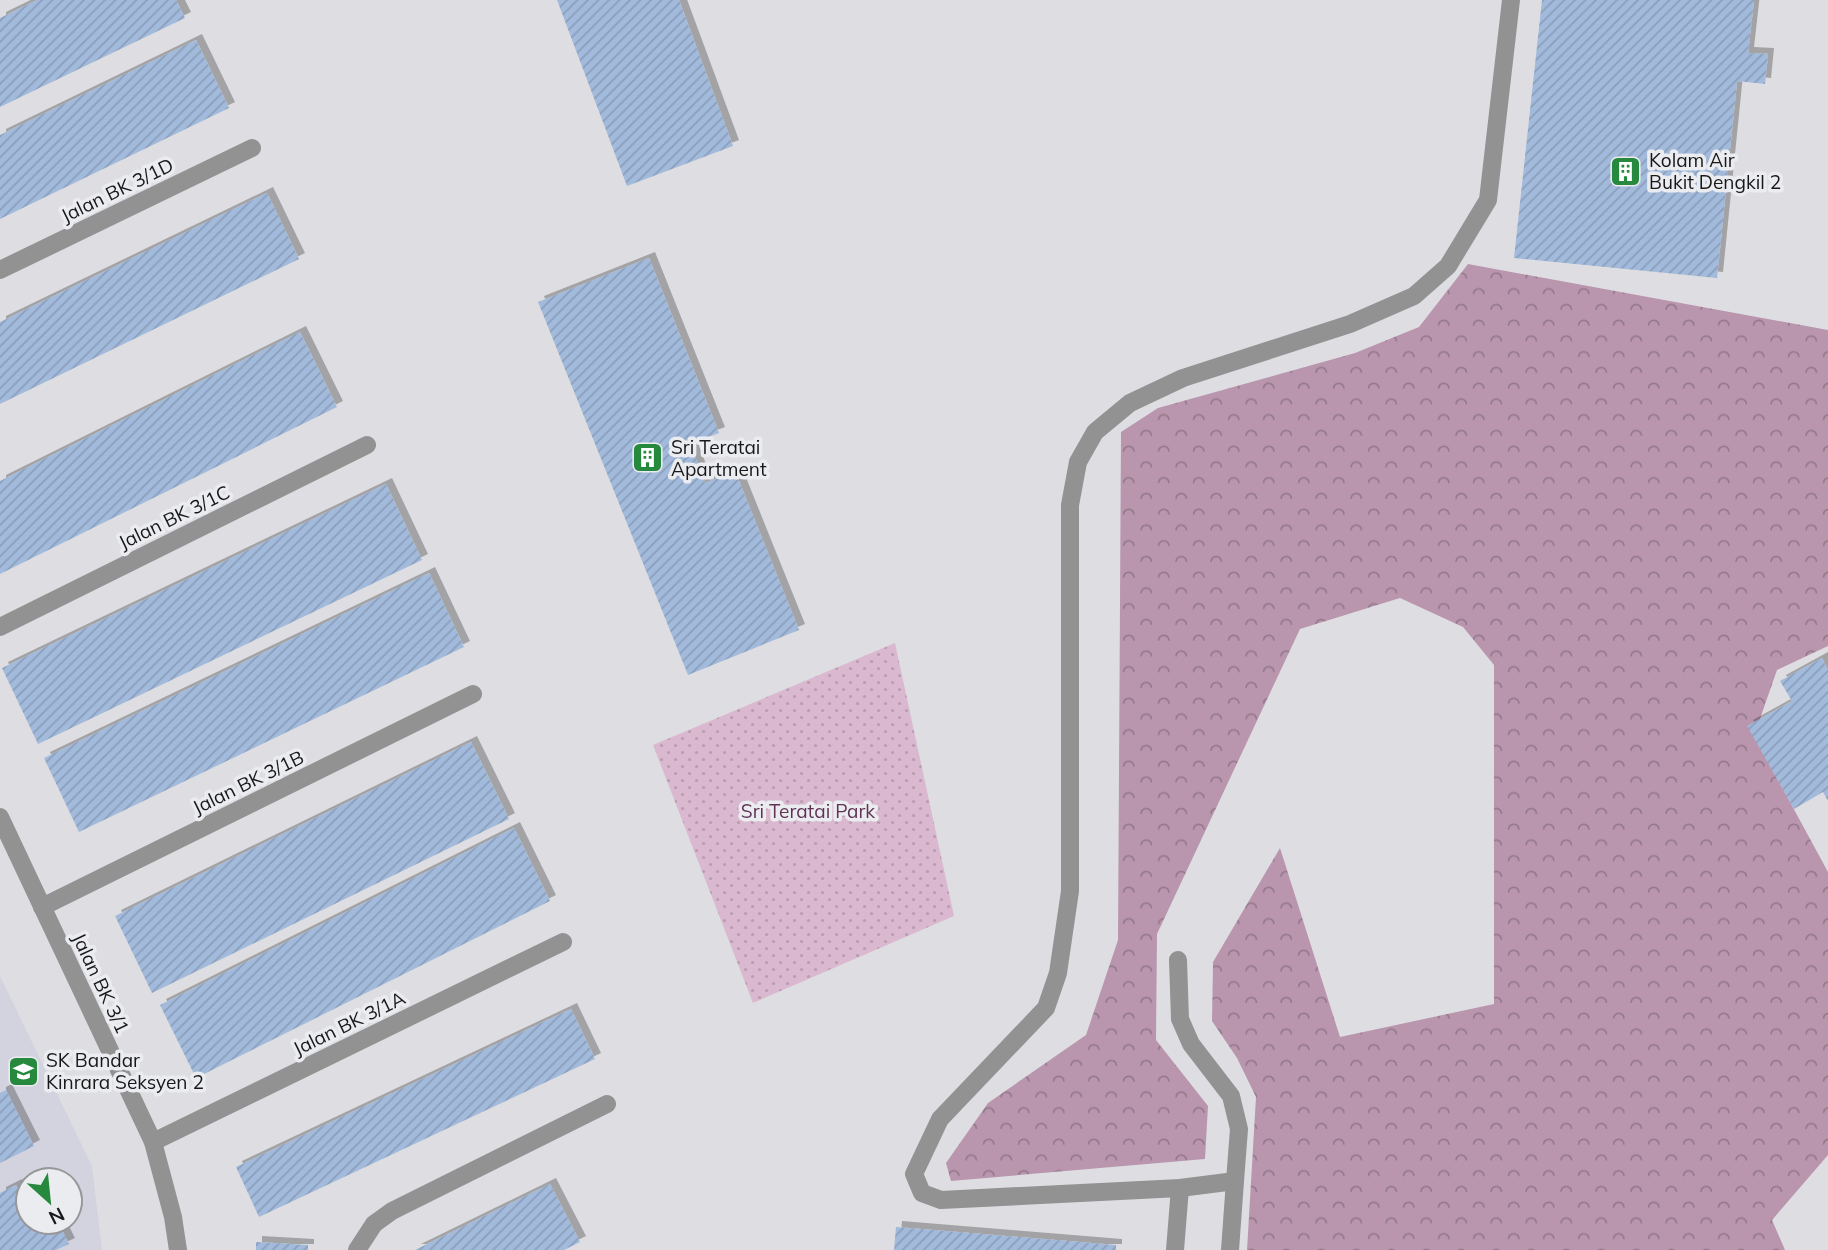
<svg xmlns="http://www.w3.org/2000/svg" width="1828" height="1250" font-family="Mulish,sans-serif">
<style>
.built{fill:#d3d3df;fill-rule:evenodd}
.forest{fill:url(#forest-crowns)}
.park{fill:url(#park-dots)}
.building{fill:url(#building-hatch);filter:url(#shadow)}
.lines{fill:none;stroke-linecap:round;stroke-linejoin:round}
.minor{stroke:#929293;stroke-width:18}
.labels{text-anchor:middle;stroke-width:7;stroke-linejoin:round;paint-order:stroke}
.poi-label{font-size:19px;fill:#181819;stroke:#ebecf0;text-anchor:start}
.street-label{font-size:19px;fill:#181819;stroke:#ebecf0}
.park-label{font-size:19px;fill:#623255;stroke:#ebecf0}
</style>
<defs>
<pattern id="forest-crowns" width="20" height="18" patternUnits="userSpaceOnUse" patternTransform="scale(1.75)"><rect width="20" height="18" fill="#b996ae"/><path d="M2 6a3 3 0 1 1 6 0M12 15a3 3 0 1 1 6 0" fill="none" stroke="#95798d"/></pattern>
<pattern id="park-dots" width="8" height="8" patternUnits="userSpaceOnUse" patternTransform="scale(1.75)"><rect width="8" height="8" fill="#dab8cf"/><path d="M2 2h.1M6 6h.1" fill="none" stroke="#ba9db1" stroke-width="1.8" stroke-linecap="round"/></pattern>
<pattern id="building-hatch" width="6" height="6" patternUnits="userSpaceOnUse" patternTransform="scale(1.75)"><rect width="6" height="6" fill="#a2badb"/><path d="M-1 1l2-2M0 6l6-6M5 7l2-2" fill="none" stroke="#8b9fbb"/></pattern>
<filter id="shadow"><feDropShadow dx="6" dy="-6" stdDeviation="0" flood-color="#0004"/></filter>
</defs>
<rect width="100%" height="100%" fill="#dedee2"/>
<path class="built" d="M0,976L92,1166L102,1250H0ZM28,1180H70V1222H28Z"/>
<path class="forest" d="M1468,264L1828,330V646L1777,670L1754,736L1828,872V1155L1772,1220L1785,1250H1247L1256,1097L1237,1058L1212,1021L1213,962L1280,848L1340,1037L1494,1004V665L1463,627L1400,598L1300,629L1157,934L1156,1040L1208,1106L1205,1159L951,1181L946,1163L988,1103L1086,1035L1118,940L1121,432L1158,408L1355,353L1419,327Z"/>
<path class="park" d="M895,643L954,916L753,1003L653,745Z"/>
<g class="building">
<path d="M37,0H176L185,18L0,107V18Z"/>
<path d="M557,0H679L733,146L627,186Z"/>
<path d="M1542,0H1754L1748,53L1768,54L1765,84L1737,81L1717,278L1514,258Z"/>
<path d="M196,40L229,108L0,219V135Z"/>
<path d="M267,193L299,259L0,404V322Z"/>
<path d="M649,258L719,433L690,444L705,483L735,471L799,630L688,675L538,302Z"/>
<path d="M300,332L337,407L0,574V481Z"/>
<path d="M386,484L422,560L38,744L2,668Z"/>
<path d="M429,573L464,647L79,832L44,758Z"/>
<path d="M1822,658L1828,670V801L1823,792L1794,809L1747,726L1792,701L1780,681Z"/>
<path d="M471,742L509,819L152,993L115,916Z"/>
<path d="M514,828L550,901L196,1078L160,1005Z"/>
<path d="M571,1009L595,1059L259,1217L236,1167Z"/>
<path d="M6,1090L34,1146L0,1163V1093Z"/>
<path d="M550,1184L580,1242L564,1250H415Z"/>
<path d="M16,1185L25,1203L28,1202V1222H58L69,1244L56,1250H0V1193Z"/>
<path d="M896,1227L1116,1245V1250H894Z"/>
<path d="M256,1242L308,1245V1250H256Z"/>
</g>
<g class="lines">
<g class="minor">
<path d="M0,270L252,148"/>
<path d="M0,627L367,445"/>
<path d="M0,817L153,1142L173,1217L178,1250"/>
<path d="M42,907L473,694"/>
<path d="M1178,960L1180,1019L1191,1044L1231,1096L1239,1129L1235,1181"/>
<path d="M153,1142L563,942"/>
<path d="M357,1250L374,1224L392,1211L607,1104"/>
<path d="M1175,1250L1180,1188"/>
<path d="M1230,1250L1235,1181L1180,1188L941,1200L922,1193L914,1174L940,1119L1046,1008L1058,973L1070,891V505L1078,462L1095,432L1130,403L1183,378L1350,324L1414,296L1448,266L1488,200L1511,0"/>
</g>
</g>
<defs>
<symbol id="building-square" viewBox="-11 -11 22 22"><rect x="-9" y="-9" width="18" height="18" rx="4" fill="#26893d" stroke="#ebecf0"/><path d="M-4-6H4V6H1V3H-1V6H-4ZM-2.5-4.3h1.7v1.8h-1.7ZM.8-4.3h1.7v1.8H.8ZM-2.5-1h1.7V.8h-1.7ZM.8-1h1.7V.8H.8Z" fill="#fff"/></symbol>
<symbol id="school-square" viewBox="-11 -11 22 22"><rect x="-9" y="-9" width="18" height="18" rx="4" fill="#26893d" stroke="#ebecf0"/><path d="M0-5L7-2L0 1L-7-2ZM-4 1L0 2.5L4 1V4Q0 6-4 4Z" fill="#fff"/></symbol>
</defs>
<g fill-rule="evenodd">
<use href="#building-square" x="1608" y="154" width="35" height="35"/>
<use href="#building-square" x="630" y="440" width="35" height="35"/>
<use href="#school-square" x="6" y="1054" width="35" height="35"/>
</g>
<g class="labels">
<g class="poi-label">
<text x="1649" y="167">Kolam Air<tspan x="1649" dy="22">Bukit Dengkil 2</tspan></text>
<text x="671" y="454">Sri Teratai<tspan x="671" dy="22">Apartment</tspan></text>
<text x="46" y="1067">SK Bandar<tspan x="46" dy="22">Kinrara Seksyen 2</tspan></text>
</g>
<g class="street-label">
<text transform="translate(117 190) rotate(-26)" y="7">Jalan BK 3/1D</text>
<text transform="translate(174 517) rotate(-26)" y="7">Jalan BK 3/1C</text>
<text transform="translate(248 782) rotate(-26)" y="7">Jalan BK 3/1B</text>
<text transform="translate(101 983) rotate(65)" y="7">Jalan BK 3/1</text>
<text transform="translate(349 1023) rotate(-26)" y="7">Jalan BK 3/1A</text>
</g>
<g class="park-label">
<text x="808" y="818">Sri Teratai Park</text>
</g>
</g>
<g transform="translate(49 1201) rotate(153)"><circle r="33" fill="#ebecf0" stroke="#97979a" stroke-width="2"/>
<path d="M0-5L12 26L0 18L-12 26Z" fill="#26893d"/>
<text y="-10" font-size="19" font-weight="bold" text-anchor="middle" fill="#181819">N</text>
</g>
</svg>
